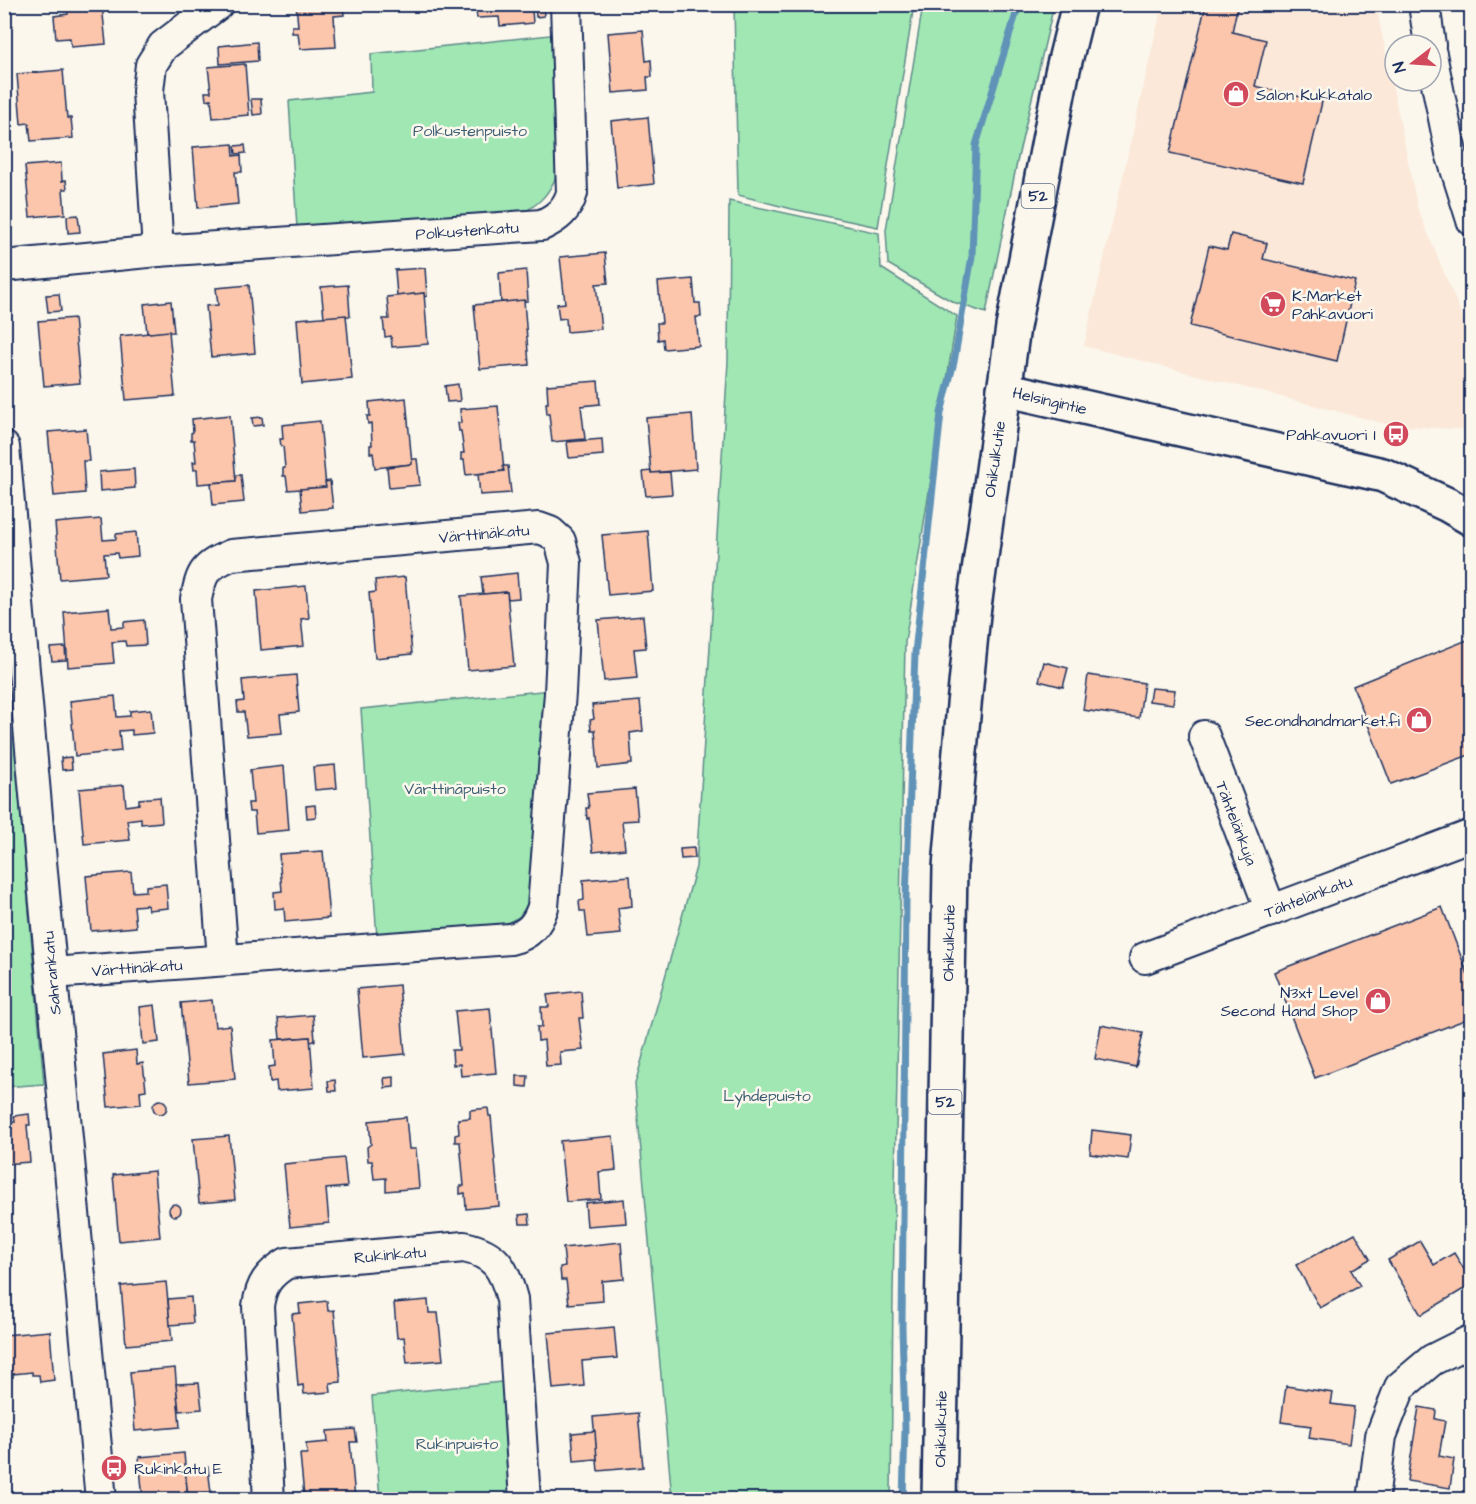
<svg xmlns="http://www.w3.org/2000/svg" width="1476" height="1504" font-family="'Architects Daughter',sans-serif">
<style>
.built{fill:#fbe8d9}
.green{fill:#a0e7b4;stroke:#5e8b89;stroke-width:1.5}
.lines{fill:none;stroke-linecap:round;stroke-linejoin:round}
.stream{stroke:#6193b7;stroke-width:7}
.building{fill:#fbc6ac;stroke:#1b2f5e;stroke-width:1.5}
.minor-casing{stroke:#1b2f5e;stroke-width:34}
.major-casing{stroke:#1b2f5e;stroke-width:38}
.minor{stroke:#fbf7ec;stroke-width:30}
.major{stroke:#fbf7ec;stroke-width:33}
.labels{text-anchor:middle;stroke-width:5;stroke-linejoin:round;paint-order:stroke}
.shield{fill:#fbf7ec;stroke:#5e6b89;stroke-width:1.5}
.shield-label{font-size:15px;font-weight:bold;fill:#1b2f5e}
.poi-label{font-size:16px;fill:#1b2f5e;stroke:#fbf7ec;text-anchor:start}
.park-label{font-size:16px;fill:#3c5d74;stroke:#fbf7ec}
.street-label{font-size:16px;fill:#1b2f5e;stroke:#fbf7ec}
</style>
<rect width="100%" height="100%" fill="#fbf7ec"/>
<filter id="ink" filterUnits="userSpaceOnUse"><feTurbulence type="fractalNoise" baseFrequency=".0167" numOctaves="2"/><feDisplacementMap in="SourceGraphic" scale="12" xChannelSelector="R" yChannelSelector="G"/><feConvolveMatrix kernelMatrix="1 2 1 2 8 2 1 2 1" color-interpolation-filters="sRGB"/></filter>
<g filter="url(#ink)">
<path class="built" d="M1162,5H1376L1418,210L1471,337V430L1390,425L1084,346Z"/>
<g class="green">
<path d="M734,5H914L878,227L792,209L738,195Z"/>
<path d="M923,5H1054L1019,153L986,313L953,302L888,264L886,230Z"/>
<path d="M559,34L557,175C549,193 541,203 524,212L297,228L289,101L372,92L371,54Z"/>
<path d="M729,201L879,233L881,268L957,316L905,642L893,1293L891,1499H672L635,1084L696,867L728,362Z"/>
<path d="M551,690L533,897L519,917L503,925L377,938L361,709Z"/>
<path d="M13,727L44,1084L5,1087L4,728Z"/>
<path d="M510,1381L518,1499H380L372,1396Z"/>
</g>
<g class="lines">
<path class="stream" d="M903,1500L905,1428L902,1328L906,899L915,653L941,413L954,362L972,256L976,145L1019,4"/>
</g>
<g class="building">
<path d="M67,4H105L102,5L106,44L71,47L70,38L56,39L54,16L68,14Z"/>
<path d="M296,4H343L344,15L334,16L336,47L300,49L298,33H292V26H298Z"/>
<path d="M385,4H415L386,7Z"/>
<path d="M467,4H523V11L532,10L533,23L500,26L499,17L477,18L475,5Z"/>
<path d="M694,4H709L710,9L695,10Z"/>
<path d="M1206,4H1238L1232,32L1266,40L1255,86L1322,102L1303,183L1170,153Z"/>
<path d="M535,5H543L544,16L536,17Z"/>
<path d="M643,30L646,61L651,60L652,77H647L648,90L613,93L608,33Z"/>
<path d="M257,42L258,61L220,64L219,46Z"/>
<path d="M245,64L249,115L213,118L211,99L206,100L205,92H211L208,67Z"/>
<path d="M63,70L67,118H71L73,138L31,141L29,123L21,124L17,74Z"/>
<path d="M251,99H261L262,114L253,115Z"/>
<path d="M648,117L654,184L617,188L611,121Z"/>
<path d="M233,144L234,156L241,155L242,172H235L238,204L198,208L193,147Z"/>
<path d="M245,145L246,153L236,154L235,146Z"/>
<path d="M61,163L62,181L66,180L67,189H63L65,214L30,217L25,166Z"/>
<path d="M78,215L80,232L68,233L67,216Z"/>
<path d="M1231,234L1267,243L1263,259L1355,281L1337,361L1190,326L1209,246L1227,250Z"/>
<path d="M605,253L608,283L596,284L601,329L567,332L566,318L559,319L557,304L565,303L560,257Z"/>
<path d="M425,268L427,296L424,297V293L397,296L395,270Z"/>
<path d="M526,270L528,301L501,302L499,273Z"/>
<path d="M693,279L695,303H700L701,317H696L699,346L664,349L663,339L658,340L657,323H662L658,282Z"/>
<path d="M249,285L255,353L211,357L206,306L218,305L216,288Z"/>
<path d="M348,285L350,316L324,317L321,287Z"/>
<path d="M424,293L428,344L392,347L391,336L385,337L383,319H389L387,297Z"/>
<path d="M59,294L61,311L48,312L46,295Z"/>
<path d="M524,300L529,365L480,369L474,305Z"/>
<path d="M171,301L174,332L147,333L144,304Z"/>
<path d="M346,315L352,379L302,384L297,319Z"/>
<path d="M74,318L80,383L44,386L38,321Z"/>
<path d="M169,331L175,396L126,400L120,336Z"/>
<path d="M598,381L600,404L581,406L585,439L552,442L549,414H547L546,403H548L547,385Z"/>
<path d="M458,384L460,401L447,402L445,386Z"/>
<path d="M406,398L412,464L375,468L373,453H370V445H372L371,423L368,424L367,416H370L369,402Z"/>
<path d="M498,406L504,471L466,475L464,460H461V453H464L461,431H459L458,423H461L460,409Z"/>
<path d="M692,414L696,469L651,473L646,418Z"/>
<path d="M230,415L236,481L198,484L197,469L194,470L193,462H196L194,440H191V433L193,432L192,419Z"/>
<path d="M262,417L263,425L253,426L252,418Z"/>
<path d="M320,421L326,487L288,490L286,476H283V468H285L283,446H281L280,439H283L282,425Z"/>
<path d="M86,429L89,461H83L85,493L54,496L48,432Z"/>
<path d="M602,439L603,455L569,458L567,442Z"/>
<path d="M412,459H417L420,485L389,488L387,467L412,464Z"/>
<path d="M503,466H508L511,493L480,495L478,474L504,471Z"/>
<path d="M134,469L135,488L100,491L99,472Z"/>
<path d="M651,471V473L670,472L672,494L646,496L643,472Z"/>
<path d="M236,475H241L244,502L213,505L211,483L236,481Z"/>
<path d="M330,481L333,508L302,511L300,489L326,487L325,482Z"/>
<path d="M101,519L103,540L116,539V534L136,532L138,556L118,558L117,553L104,554L106,575L60,579L55,523Z"/>
<path d="M648,531L653,591L608,595L602,535Z"/>
<path d="M517,573L519,598L508,599L507,592L483,594L481,577Z"/>
<path d="M405,577L412,654L375,658L369,593L376,592L375,580Z"/>
<path d="M306,586L309,618L301,619L304,646L261,650L256,591Z"/>
<path d="M507,592L514,666L468,670L461,596Z"/>
<path d="M109,608L111,628L124,627V622L144,620L146,645L126,646L125,641L112,642L114,663L68,667L64,612Z"/>
<path d="M643,616L646,648L634,649L637,678L604,681L598,620Z"/>
<path d="M1472,638V754L1391,784L1353,686Z"/>
<path d="M65,647L66,660L52,661L50,648Z"/>
<path d="M1044,662L1068,668L1063,687L1039,681Z"/>
<path d="M296,675L299,712L280,714L282,733L247,736L244,712H238L237,702L244,701L242,680Z"/>
<path d="M1088,675L1144,683L1139,718L1083,710Z"/>
<path d="M1151,688L1175,690L1173,704L1149,701Z"/>
<path d="M115,696L117,717L130,716V711L151,709L153,733L132,735V730L119,731L121,751L75,756L70,701Z"/>
<path d="M640,701L643,731L630,733L632,764L598,768L595,730H591L590,720L594,719L592,705Z"/>
<path d="M71,757L72,769L62,770L61,758Z"/>
<path d="M335,765L337,788L315,790L313,767Z"/>
<path d="M284,766L289,830L256,833L254,812H249L248,803H253L250,770Z"/>
<path d="M124,785L126,806L139,804V799L160,797L162,822L141,824V818L127,820L130,840L84,844L79,789Z"/>
<path d="M635,789L638,820L622,821L625,849L593,852L589,818L587,819L586,808H589L587,793Z"/>
<path d="M315,805L316,817L307,818L306,806Z"/>
<path d="M694,848L695,858L681,859L680,849Z"/>
<path d="M323,851L329,918L285,922L284,908L275,909L274,892L282,891L279,854Z"/>
<path d="M131,872L133,892L146,891V886L166,884L168,908L148,910L147,905L134,906L136,927L91,931L86,876Z"/>
<path d="M630,876L632,906L618,908L621,934L588,937L585,911H580L579,901L584,900L583,880Z"/>
<path d="M1442,907L1472,985V1017L1315,1078L1274,972Z"/>
<path d="M399,985L405,1054L363,1058L357,989Z"/>
<path d="M581,991L583,1018H579L583,1050L560,1052L561,1065L546,1066L544,1040L538,1041L537,1027H542L541,1007H549L547,995Z"/>
<path d="M212,1000L215,1027L230,1025L235,1079L189,1083L181,1003Z"/>
<path d="M155,1005L159,1042L143,1044L140,1007Z"/>
<path d="M490,1008L496,1073L461,1076L460,1064L453,1065L452,1050H459L455,1011Z"/>
<path d="M313,1015L315,1041L310,1042V1037L280,1039L278,1018Z"/>
<path d="M1101,1025L1143,1033L1136,1067L1095,1059Z"/>
<path d="M310,1037L314,1088L277,1091L276,1081L270,1082L269,1067L275,1066L273,1040Z"/>
<path d="M136,1050L137,1064L143,1063L146,1090L140,1091L141,1104L108,1107L103,1054Z"/>
<path d="M517,1076H528L527,1087L517,1086Z"/>
<path d="M394,1077V1087L385,1088L384,1078Z"/>
<path d="M335,1080L336,1091H329L328,1081Z"/>
<circle cx="160" cy="1107" r="7"/>
<path d="M488,1108L489,1116H491L499,1206L466,1209L465,1193L460,1194V1186H464L460,1142H455V1135L459,1134L458,1119L470,1118V1110Z"/>
<path d="M29,1114L30,1125H27L30,1162L4,1164V1126L8,1125L7,1123L15,1122L14,1116Z"/>
<path d="M406,1117L409,1149H416L419,1188L386,1191V1178L374,1179L372,1161H368L367,1147L371,1144L369,1121Z"/>
<path d="M1092,1130L1131,1135L1128,1159L1090,1154Z"/>
<path d="M229,1136L235,1200L199,1203L193,1139Z"/>
<path d="M613,1136L616,1170L599,1172L601,1199L566,1202L560,1141Z"/>
<path d="M344,1158L347,1187L326,1189L329,1223L290,1227L284,1164Z"/>
<path d="M154,1171L160,1237L119,1241L113,1175Z"/>
<path d="M624,1199L626,1223L587,1226L585,1203Z"/>
<circle cx="175" cy="1210" r="6"/>
<path d="M529,1214L530,1224H520L519,1215Z"/>
<path d="M1355,1233L1370,1259L1351,1270L1360,1286L1320,1308L1296,1265Z"/>
<path d="M1420,1241L1434,1265L1454,1253L1472,1282V1284L1421,1315L1388,1260Z"/>
<path d="M621,1242L624,1279L602,1281L603,1301L569,1304L566,1280H561L560,1267L565,1266L563,1248Z"/>
<path d="M166,1282L172,1341L126,1345L121,1286Z"/>
<path d="M191,1297L193,1323L170,1325L168,1299Z"/>
<path d="M428,1300L429,1313H438L443,1360L407,1363L404,1337L397,1338L394,1303Z"/>
<path d="M327,1301L328,1311L334,1310L341,1382L330,1383L331,1392L304,1394L303,1385L298,1386L292,1314L300,1313L299,1304Z"/>
<path d="M614,1327L617,1358L582,1361L584,1386L553,1389L548,1333Z"/>
<path d="M50,1331L54,1380L40,1382L39,1375H32V1372L13,1374V1377L6,1378V1383H4V1335Z"/>
<path d="M175,1368L180,1427L135,1431L130,1372Z"/>
<path d="M199,1383L202,1409L179,1411L176,1384Z"/>
<path d="M1286,1386L1333,1393L1331,1404L1354,1407L1349,1444L1309,1438L1311,1426L1281,1422Z"/>
<path d="M1419,1407L1436,1410L1435,1419L1445,1421L1439,1456L1454,1459L1450,1488L1407,1481Z"/>
<path d="M638,1413L643,1467L598,1471L593,1417Z"/>
<path d="M355,1429L357,1442H350L355,1499L362,1500H311V1496H304L300,1454H307L306,1444L328,1442L327,1431Z"/>
<path d="M595,1431L597,1459L574,1461L572,1433Z"/>
<path d="M184,1453L188,1500H143L139,1457Z"/>
<path d="M208,1467L211,1493L188,1496L185,1469Z"/>
</g>
<g class="lines">
<defs>
<g id="minor">
<path d="M1424,4L1430,45"/>
<path d="M1431,54L1451,153L1472,220"/>
<path d="M158,251L148,91L151,65L163,46L218,4"/>
<path d="M4,266L158,251L542,225C557,218 567,210 572,193L566,4"/>
<path d="M4,447L42,872L101,1500"/>
<path d="M1204,736L1271,911"/>
<path d="M1145,958L1472,835"/>
<path d="M52,973L510,939C529,935 537,925 543,907L560,693L566,563L560,541L550,532L539,528L231,555C204,567 202,571 196,599L223,960"/>
<path d="M269,1500L258,1306C261,1285 268,1274 287,1263L464,1247C496,1254 504,1268 512,1299L525,1500"/>
<path d="M1373,1500L1381,1436L1400,1387L1432,1360L1472,1340"/>
</g>
<g id="major">
<path d="M1004,389L1383,475L1448,505L1472,519"/>
<path d="M939,1500L950,867L964,705L973,614L1013,327L1062,73L1079,4"/>
</g>
</defs>
<use href="#minor" class="minor-casing"/>
<use href="#major" class="major-casing"/>
<use href="#minor" class="minor"/>
<use href="#major" class="major"/>
</g>
</g>
<defs>
<symbol id="shop-disc" viewBox="-11 -11 22 22"><circle r="9.5" fill="#d1495b" stroke="#fbf7ec"/><path d="M-5-2.5h2.3a2.7 3.5 0 0 1 5.4 0H5L5.5 6h-11ZM-1.5-2.5h3a1.5 2.3 0 0 0-3 0Z" fill="#fff"/></symbol>
<symbol id="supermarket-disc" viewBox="-11 -11 22 22"><circle r="9.5" fill="#d1495b" stroke="#fbf7ec"/><path d="M-6-5.5h2.5l.6 2H6L4.5 2H-2.5L-4.4-4H-6ZM-1.5 3.2a1.3 1.3 0 1 0 .1 0ZM3 3.2a1.3 1.3 0 1 0 .1 0Z" fill="#fff"/></symbol>
<symbol id="bus-disc" viewBox="-11 -11 22 22"><circle r="9.5" fill="#d1495b" stroke="#fbf7ec"/><path d="M-5-6H5V4H4V6H2V4H-2V6H-4V4H-5ZM-3.5-4V0h7V-4ZM-3.5 1.2v1.5H-2V1.2ZM2 1.2v1.5H3.5V1.2Z" fill="#fff"/></symbol>
</defs>
<g fill-rule="evenodd">
<use href="#shop-disc" x="1221" y="79" width="30" height="30"/>
<use href="#supermarket-disc" x="1258" y="289" width="30" height="30"/>
<use href="#bus-disc" x="1381" y="419" width="30" height="30"/>
<use href="#shop-disc" x="1404" y="705" width="30" height="30"/>
<use href="#shop-disc" x="1363" y="986" width="30" height="30"/>
<use href="#bus-disc" x="99" y="1453" width="30" height="30"/>
</g>
<g class="labels">
<g class="shield">
<rect x="1021.5" y="184" width="33" height="24" rx="4.5"/>
<rect x="928.5" y="1090" width="33" height="24" rx="4.5"/>
</g>
<g class="shield-label">
<text x="1038" y="201">52</text>
<text x="945" y="1107">52</text>
</g>
<g class="poi-label">
<text x="1256" y="100">Salon Kukkatalo</text>
<text x="1292" y="301">K-Market<tspan x="1292" dy="18">Pahkavuori</tspan></text>
<text x="1376" y="440" text-anchor="end">Pahkavuori I</text>
<text x="1400" y="726" text-anchor="end">Secondhandmarket.fi</text>
<text x="1358" y="998" text-anchor="end">N3xt Level<tspan x="1358" dy="18">Second Hand Shop</tspan></text>
<text x="134" y="1474">Rukinkatu E</text>
</g>
<g class="park-label">
<text x="470" y="136">Polkustenpuisto</text>
<text x="455" y="794">Värttinäpuisto</text>
<text x="767" y="1101">Lyhdepuisto</text>
<text x="457" y="1449">Rukinpuisto</text>
</g>
<g class="street-label">
<text transform="translate(467 230) rotate(-4)" y="6">Polkustenkatu</text>
<text transform="translate(1050 400) rotate(13)" y="6">Helsingintie</text>
<text transform="translate(994 459) rotate(-82)" y="6">Ohikulkutie</text>
<text transform="translate(484 533) rotate(-5)" y="6">Värttinäkatu</text>
<text transform="translate(1237 823) rotate(69)" y="6">Tähtelänkuja</text>
<text transform="translate(1308 896) rotate(-21)" y="6">Tähtelänkatu</text>
<text transform="translate(948 943) rotate(-89)" y="6">Ohikulkutie</text>
<text transform="translate(137 967) rotate(-4)" y="6">Värttinäkatu</text>
<text transform="translate(51 973) rotate(-95)" y="6">Sahrankatu</text>
<text transform="translate(390 1254) rotate(-5)" y="6">Rukinkatu</text>
<text transform="translate(940 1429) rotate(-89)" y="6">Ohikulkutie</text>
</g>
</g>
<rect width="1476" height="1504" fill="none" stroke="#fbf7ec" stroke-width="24"/>
<rect x="12" y="12" width="1452" height="1480" fill="none" stroke="#1b2f5e" stroke-width="2" filter="url(#ink)"/>
<g transform="translate(1413 63) rotate(253)"><circle r="28" fill="#fbf7ec" stroke="#a1a7b3" stroke-width="1.5"/>
<path d="M0-4.5L10 22L0 15L-10 22Z" fill="#d1495b"/>
<text y="-9" font-size="16" font-weight="bold" text-anchor="middle" fill="#1b2f5e">N</text>
</g>
</svg>
